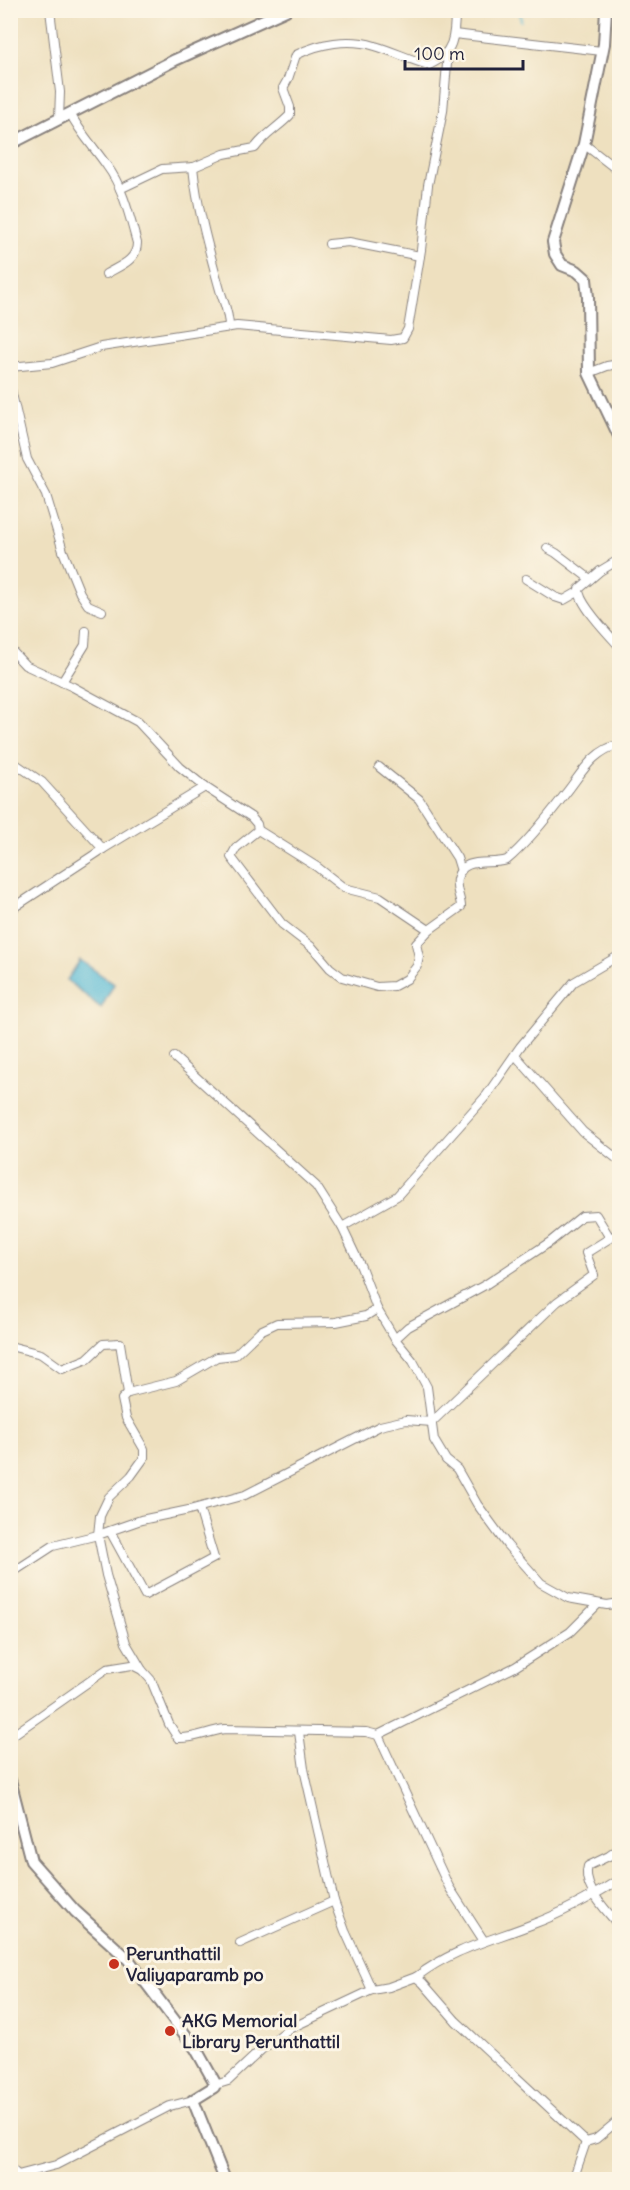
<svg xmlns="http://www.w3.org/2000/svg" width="630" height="2190" font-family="Delius,sans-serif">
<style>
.water{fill:#57bad6;stroke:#3c6e88;stroke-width:1.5}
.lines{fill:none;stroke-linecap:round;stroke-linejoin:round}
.stream{stroke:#57bad6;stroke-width:2}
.street-casing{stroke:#88817d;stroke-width:10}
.secondary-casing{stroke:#88817d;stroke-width:14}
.street{stroke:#fff;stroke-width:8}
.secondary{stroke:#fff;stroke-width:10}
.poi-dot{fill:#c8321e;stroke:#fcf5e5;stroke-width:2}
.labels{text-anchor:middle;stroke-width:6;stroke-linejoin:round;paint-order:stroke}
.poi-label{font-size:18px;font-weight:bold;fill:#22223b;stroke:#fcf5e5;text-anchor:start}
</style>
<rect width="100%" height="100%" fill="#fcf5e5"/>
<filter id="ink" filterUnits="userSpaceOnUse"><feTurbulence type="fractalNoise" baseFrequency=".0167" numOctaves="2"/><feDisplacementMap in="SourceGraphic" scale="12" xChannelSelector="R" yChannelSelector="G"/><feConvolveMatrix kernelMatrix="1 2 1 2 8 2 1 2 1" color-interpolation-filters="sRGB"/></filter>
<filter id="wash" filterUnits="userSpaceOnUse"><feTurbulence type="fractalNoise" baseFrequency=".008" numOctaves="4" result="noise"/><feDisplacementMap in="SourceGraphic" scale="24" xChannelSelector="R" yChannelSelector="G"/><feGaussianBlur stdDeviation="1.35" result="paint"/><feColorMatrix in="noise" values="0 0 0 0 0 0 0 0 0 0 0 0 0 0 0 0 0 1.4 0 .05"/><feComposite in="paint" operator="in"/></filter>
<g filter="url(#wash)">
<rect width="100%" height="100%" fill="#eee0bf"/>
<path class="water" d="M80,960L114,984L101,1008L67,980Z"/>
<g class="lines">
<path class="stream" d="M520,10L521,21"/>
</g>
</g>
<g filter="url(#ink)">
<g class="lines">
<defs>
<g id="street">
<path d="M50,10L60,92L59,119"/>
<path d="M454,34L602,51"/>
<path d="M70,113C80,133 94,147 107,166C123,187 130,218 137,243C137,261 119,266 106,274"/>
<path d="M584,144L620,172"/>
<path d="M193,167C197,208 209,250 220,290C224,303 229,313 229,327"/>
<path d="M120,189L162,169L194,167L224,154L255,148C265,134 279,127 290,115V107L283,88L288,79L296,55C319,43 349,38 375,46C393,51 410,60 429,65C454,54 455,36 455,10"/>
<path d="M329,244L349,242L420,256"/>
<path d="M10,367L52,363L101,347L237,326L391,340L403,338L408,329L421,250L428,185L443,111L448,52"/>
<path d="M589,373L607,366L620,364"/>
<path d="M10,385L27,459L46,495L63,551L80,593L88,605L102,611"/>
<path d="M547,548L556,553L590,579"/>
<path d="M620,559L600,571L579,589C578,603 609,635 620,647"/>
<path d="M526,579L555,597L564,600L578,592"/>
<path d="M10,649L25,665L73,687L138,722L180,767L205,787"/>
<path d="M62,682L85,645L86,631"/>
<path d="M10,760L42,782L103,849"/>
<path d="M379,767L419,799L457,858L461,871"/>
<path d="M258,830L317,867L344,888L380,897L429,930"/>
<path d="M10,910L103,849L205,787L251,817L257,824L258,830L236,848L231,857L282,924L313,948L330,968L342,977L377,987L394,986L407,979L417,966L419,957L416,944L429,930L461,907C461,898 455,889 457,879C462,855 491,866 507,860C526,844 550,814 566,793C582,773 592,751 620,744"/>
<path d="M516,1056L583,1132L620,1161"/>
<path d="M174,1057L316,1186L342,1227L361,1267L377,1309L395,1339L413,1361L427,1387L434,1440L446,1460L457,1469L477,1504L507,1545L541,1583L568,1598L607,1605L620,1603"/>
<path d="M342,1227L397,1196L486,1096L520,1047L574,982L620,955"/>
<path d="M610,1238L620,1233"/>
<path d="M377,1309L366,1316L336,1322L277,1323L260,1331L235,1355L217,1357L176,1381L128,1393L122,1399L126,1418L144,1449V1458L131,1476L109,1497L100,1516L98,1535L106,1575L126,1643L142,1670L151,1680L169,1724L178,1738C194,1739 209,1731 225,1729L366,1732L378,1735L515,1667L570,1632L598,1604"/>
<path d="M10,1346L41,1354L62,1369L87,1359L103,1344L120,1343L128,1393"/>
<path d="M110,1531L145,1595L214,1558L199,1508"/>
<path d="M10,1574L53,1546L98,1535L141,1520L189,1510L245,1495L380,1426L406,1420L432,1422L557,1302L594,1275L586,1253L610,1238L596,1215L582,1216L550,1242L485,1285L408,1327L395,1339"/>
<path d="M299,1732L304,1769L334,1901L345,1931L372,1990"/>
<path d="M378,1735L449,1887L484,1941"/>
<path d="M10,1737L107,1669L132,1665L142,1670"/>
<path d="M619,1926C607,1910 581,1887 588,1866L609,1856L620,1848"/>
<path d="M240,1943L334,1901"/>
<path d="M416,1977C454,1948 490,1941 533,1924C563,1913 593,1896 620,1879"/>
<path d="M215,2085L228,2081L261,2050L289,2029L372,1990L389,1987L416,1977L423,1983L456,2021L586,2142L596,2139L620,2119"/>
<path d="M10,2168L18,2175L56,2165L170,2106L193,2100"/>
<path d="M573,2180L586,2142"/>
</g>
<g id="secondary">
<path d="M606,10L604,44L584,144L553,242L555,254L562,265L577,271L586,279L588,297L589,373L620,438"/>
<path d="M10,144L175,60L286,10"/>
<path d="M10,1780L31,1861L75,1911L128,1959L196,2049L215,2083L214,2087L193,2100L225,2180"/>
</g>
</defs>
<use href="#street" class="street-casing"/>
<use href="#secondary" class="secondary-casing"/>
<use href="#street" class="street"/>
<use href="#secondary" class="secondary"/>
</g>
</g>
<g class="poi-dot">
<circle cx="114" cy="1964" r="6"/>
<circle cx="170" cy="2031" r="6"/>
</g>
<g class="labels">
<g class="poi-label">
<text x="126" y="1960">Perunthattil<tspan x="126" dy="21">Valiyaparamb po</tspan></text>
<text x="182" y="2027">AKG Memorial<tspan x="182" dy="21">Library Perunthattil</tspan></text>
</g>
</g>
<rect width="630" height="2190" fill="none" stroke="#fcf5e5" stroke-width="36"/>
<path d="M405 60v9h118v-9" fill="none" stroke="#22223b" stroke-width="3"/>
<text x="414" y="60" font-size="18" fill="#22223b" stroke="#fcf5e5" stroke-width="4.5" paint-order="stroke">100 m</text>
</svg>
